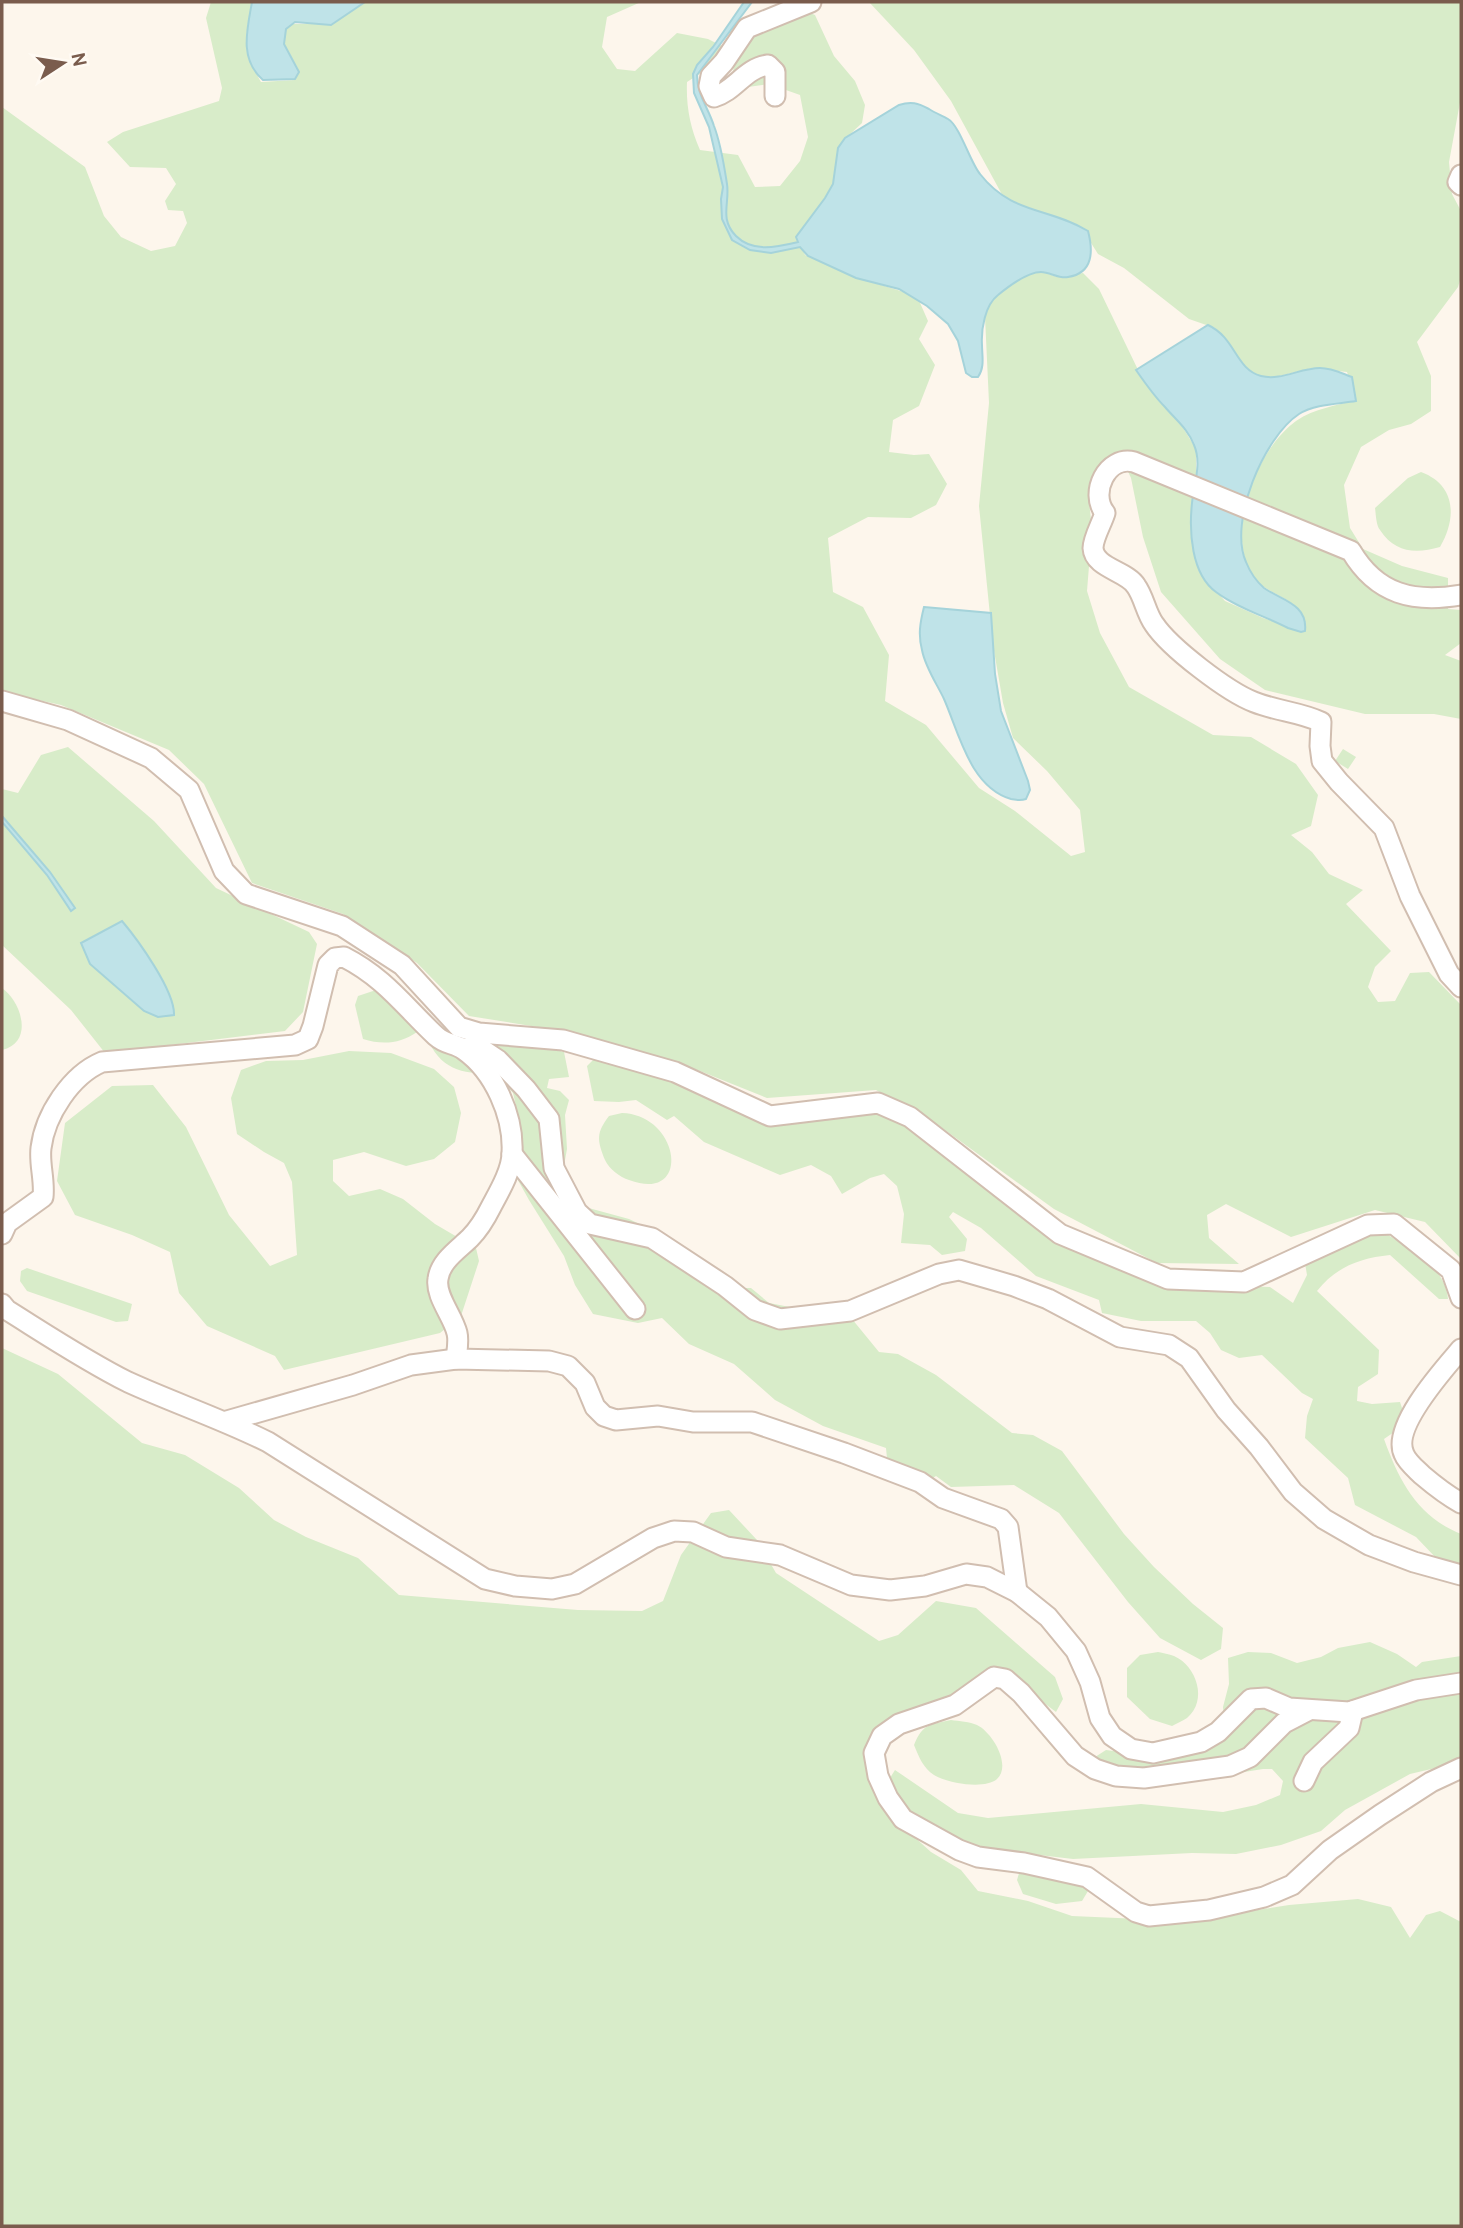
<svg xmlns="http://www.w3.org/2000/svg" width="1463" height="2228" font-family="Overpass,sans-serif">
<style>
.green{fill:#d8ecc9}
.water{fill:#bfe3e8;stroke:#a5d3da;stroke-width:2}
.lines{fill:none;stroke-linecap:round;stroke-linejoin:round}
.minor-casing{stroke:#d1beb0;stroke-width:23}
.minor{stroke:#fff;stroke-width:19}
</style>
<rect width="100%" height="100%" fill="#fdf6ec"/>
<g class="green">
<path d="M211,2H252C245,37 242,49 261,82L295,80L298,69L284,43L283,29L293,24H330L361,2H641L607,17L602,47L617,69L635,71L677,33L708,39L724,47L707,69L687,82C686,106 690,127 700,150L738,155L755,187L780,186L800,161L808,137L800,95L769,84L748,87L733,71L739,49L759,30L805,11L815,15L834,56L855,81L865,105L862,123L845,139L828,200L798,234L805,255L855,277L917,296L928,321L919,339L935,365L919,406L893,420L889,452L914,455L929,454L947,484L936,505L911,518L868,517L828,538L833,592L863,607L889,655L885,701L926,725L979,788L1015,811L1071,856L1085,852L1080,810L1047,771L1013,738L1003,703L993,645L979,506L989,403L985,317L993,295L1033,268L1057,277L1083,273L1099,289L1141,376L1174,413L1196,449V477L1192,521L1202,575L1225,601L1263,618L1304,630L1306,623C1301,616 1297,607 1290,602C1279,594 1264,590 1255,579C1222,535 1256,450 1296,421C1315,408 1336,406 1356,400L1347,372L1312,368L1271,378L1246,372L1215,328L1189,319L1124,268L1098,254L1086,235L1005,200L951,101L914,50L869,2H1461V97L1449,162L1452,194L1461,211V277L1458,287L1417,342L1431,376V411L1411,424L1389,430L1361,447L1344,485L1350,528L1363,549L1402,566L1448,578V609L1461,610V643L1445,655L1461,661V719L1434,714H1365L1265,690L1220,659L1161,592L1143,537L1131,478L1120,454L1102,461L1088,492L1092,529L1087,591L1100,633L1129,687L1213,735L1251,737L1296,764L1318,795L1311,826L1291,835L1312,852L1329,874L1363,890L1346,904L1391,951L1375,967L1368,987L1378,1002L1395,1001L1410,973L1429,972L1461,1005V1259L1425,1222L1375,1210L1291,1237L1226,1204L1207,1215L1209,1238L1239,1264L1157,1263L1054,1209L938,1125L876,1090L767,1098L695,1069L562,1031L469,1016L417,963L343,914L252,883L204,784L169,750L61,705L2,692V107L85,167L104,216L121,237L151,251L175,246L187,223L183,211L168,210L165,201L176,184L166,168L130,167L107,142L123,132L219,101L222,88L206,18Z"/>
<path d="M1421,472C1456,485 1457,518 1440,547C1416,554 1395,553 1380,530C1376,525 1376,515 1375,508L1408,478Z"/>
<path d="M68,747L154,821L216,888L309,932L317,944L303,1012L285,1031L105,1053L71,1010L2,945V789L18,793L41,755Z"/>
<path d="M1343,749L1356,757L1348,769L1335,761Z"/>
<path d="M2,988C22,1002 34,1043 2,1050Z"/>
<path d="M376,990L394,1005L417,1032C400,1044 382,1045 363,1039L355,1005L358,996Z"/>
<path d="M443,1026C477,1053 498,1044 537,1046C546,1047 555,1050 564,1052L569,1077L549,1079L547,1088L560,1091L569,1100L565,1115L567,1149L563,1171L585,1207L629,1219L667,1237L735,1288H751L769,1303L852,1319L879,1352L898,1354L936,1375L1012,1433L1033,1435L1062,1451L1124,1534L1154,1567L1193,1604L1223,1628L1221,1649L1201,1660L1160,1638L1128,1602L1059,1513L1014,1485L951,1487L936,1476L928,1481L887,1458L886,1448L823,1426L775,1400L734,1364L689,1344L662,1318L638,1323L593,1314L575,1285L564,1256L529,1200L504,1155L519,1119L513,1093L497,1074C467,1074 443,1072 429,1042Z"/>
<path d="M349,1051L391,1053L434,1069L454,1087L461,1113L455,1142L434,1159L406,1166L364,1152L333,1160V1181L349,1196L380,1189L403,1199L435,1224L476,1248L479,1261L461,1316L440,1333L284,1370L275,1356L207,1326L179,1293L170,1252L132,1235L75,1215L57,1181L65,1123L112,1086L153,1085L186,1127L229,1215L270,1266L297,1255L292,1182L284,1163L264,1152L237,1134L231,1098L241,1070L266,1061L303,1060Z"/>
<path d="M596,1057L629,1066L793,1120L814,1121L873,1110L894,1115L1059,1240L1169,1284L1270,1287L1293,1303L1307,1275L1305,1263L1367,1235L1385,1233C1411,1250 1445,1266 1448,1299H1439L1390,1255C1360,1258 1336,1267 1317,1291L1379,1350L1378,1374L1358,1387L1357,1401L1372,1404L1400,1402L1405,1417L1397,1430L1384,1439C1399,1481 1418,1517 1461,1534V1568L1438,1560L1416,1537L1355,1505L1348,1478L1305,1438L1307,1416L1313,1399L1302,1393L1262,1355L1239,1358L1221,1350L1210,1333L1196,1321H1141L1102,1313L1099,1300L1036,1276L981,1228L953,1212L949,1217L967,1239L965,1251L942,1255L930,1245L901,1243L904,1214L897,1186L884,1174L870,1178L842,1194L831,1176L811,1165L780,1175L704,1142L674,1116L667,1120L636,1100L619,1102L594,1101L587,1066Z"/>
<path d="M622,1113C681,1115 692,1204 629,1180C620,1177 609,1169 605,1160C597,1140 596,1133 609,1116Z"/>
<path d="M27,1268L132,1304L128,1321L116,1322L27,1291L20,1281L21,1271Z"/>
<path d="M2,1348L58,1374L142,1443L185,1455L239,1488L274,1520L306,1537L358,1558L399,1595L578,1610L642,1611L663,1601L681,1555L711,1513L729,1510L757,1540L776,1573L879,1641L898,1635L936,1601L976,1608L1055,1677L1063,1699L1056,1712L1032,1694L1006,1671L950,1701L899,1719L870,1757L902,1826L931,1852L961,1870L978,1891L1028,1901L1072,1916L1186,1921L1289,1905L1358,1899L1391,1907L1410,1938L1426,1915L1440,1911L1461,1922V2226H2Z"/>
<path d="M1370,1642L1397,1654L1416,1667L1422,1662L1461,1656V1762L1410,1774L1345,1810L1321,1831L1281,1845L1236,1854L1192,1853L1073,1859L965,1846L915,1821L898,1804L890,1778L895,1770L958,1813L988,1818L1141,1804L1223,1812L1256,1805L1280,1795L1283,1781L1272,1769H1263L1206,1778L1086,1772L1060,1756L1042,1735L1053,1738L1081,1766L1106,1750L1157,1757L1225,1733L1223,1707L1229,1684L1228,1658L1248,1652L1271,1653L1297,1663L1321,1657L1338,1648Z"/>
<path d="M1158,1652C1163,1653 1169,1654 1174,1656C1197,1666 1208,1701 1187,1718C1183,1721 1177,1723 1172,1726L1150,1719L1127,1697V1668L1140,1655Z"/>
<path d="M951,1720C959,1721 970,1722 977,1725C992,1732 1012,1765 997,1779C985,1790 946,1783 934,1775C923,1768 919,1757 914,1745C923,1723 930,1725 951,1720Z"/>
<path d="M1020,1870L1081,1881L1088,1891L1082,1901L1056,1904L1023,1894L1017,1880Z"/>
</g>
<g class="water">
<path d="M252,2H365L331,25L295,22L286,29L284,44L299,72L295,79L263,80C239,59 247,30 252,2Z"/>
<path d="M744,2H752L697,75C697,95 708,107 714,126C721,144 724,165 727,184C730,203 719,219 736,236C753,253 777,247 798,242L796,237L825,198L833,184L838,148L845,138L899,105C911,101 918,103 929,109C935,113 943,116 948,119C960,126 970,162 980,174C1012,215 1049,207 1088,231C1093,250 1094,273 1068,277C1059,279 1050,272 1041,272C1027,272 1009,286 998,295C985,305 981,329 982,345C982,356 985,367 978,377H972L966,373L958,341L948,324L927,306L899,289L856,278L808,256L800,247L771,253L750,250L732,240L722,219L721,199L723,187L709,127L694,93L693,74L697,65L713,47Z"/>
<path d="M1208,325C1236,338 1235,369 1261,376C1281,381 1300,368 1320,368C1332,368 1341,373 1352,377L1356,401C1338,404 1315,404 1299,414C1264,437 1228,522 1246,562C1250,572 1256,581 1264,588C1281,600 1308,604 1305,631L1301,632L1288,628C1265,616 1237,608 1216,592C1191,574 1189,531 1192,503C1194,484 1202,463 1194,445C1188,429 1176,420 1165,407C1154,396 1145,383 1136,370Z"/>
<path d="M924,607L991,613L995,674L1001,711L1028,781L1030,790L1026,799C1020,801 1018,800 1011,799C970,787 959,733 944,699C937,684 925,667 922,650C918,635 920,623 924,607Z"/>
<path d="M2,816L50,872L75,908L71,911L47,875L2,822Z"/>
<path d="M122,921C138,940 175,991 174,1015L158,1017L144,1011L90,964L81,943Z"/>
</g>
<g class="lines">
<defs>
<g id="minor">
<path d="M775,96V72L768,65C745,68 735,91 714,97L709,86L711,76L724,62L747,28L811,2"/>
<path d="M1461,175L1458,182L1461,185"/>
<path d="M1461,595C1414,603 1377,595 1351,551L1134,462C1107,455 1089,493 1105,513C1102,523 1093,538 1093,548C1094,568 1127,571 1136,586C1144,597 1146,613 1154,624C1170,648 1228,692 1254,702C1276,711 1300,712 1321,722L1320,746L1322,761L1339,782L1384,828L1410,896L1449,974L1461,987"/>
<path d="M2,701L68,720L151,758L189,790L224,871L246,894L342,926L402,965L459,1027L479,1033L563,1040L675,1072L770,1116L878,1103L910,1117L1060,1234L1168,1279L1244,1282L1368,1225L1394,1224L1451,1270L1461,1298"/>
<path d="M462,1048L483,1050L498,1060L526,1089L549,1119L554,1168L577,1212L590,1224L652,1238L725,1286L755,1310L780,1319L850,1311L939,1274L959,1270L1014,1286L1048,1299L1120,1337L1169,1345L1189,1358L1226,1410L1259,1447L1293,1492L1324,1519L1369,1545L1414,1562L1461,1575"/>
<path d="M512,1154L635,1309"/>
<path d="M2,1234L7,1223L43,1197C45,1180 39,1164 41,1148C45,1115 71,1075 102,1062L295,1045L308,1039L313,1026L328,965L335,958L344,957C385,978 404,1006 436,1036C446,1045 455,1043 464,1050C494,1071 514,1116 512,1153C512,1170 499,1192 491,1207C486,1217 478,1230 470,1238C459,1249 440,1261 438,1279C435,1296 453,1316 457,1333C459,1341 457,1351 456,1359"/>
<path d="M2,1304L7,1310C47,1335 86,1361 128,1382C174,1403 222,1419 268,1442L485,1579L515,1586L552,1589L575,1584L653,1538L674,1531L693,1532L726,1547L780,1555L851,1585L890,1590L925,1586L966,1574L987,1577L1017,1592L1048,1617L1076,1651L1090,1682L1100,1718L1112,1736L1131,1749L1153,1753L1201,1742L1218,1732L1251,1699L1266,1698L1289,1708L1349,1712L1416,1690L1461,1683"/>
<path d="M1461,1349C1444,1369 1391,1427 1404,1454C1407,1462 1416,1469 1422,1475C1435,1486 1446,1495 1461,1503"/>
<path d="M227,1421L353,1385L411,1365L456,1359L549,1361L568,1366L585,1383L595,1407L604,1416L616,1420L658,1416L693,1422H752L844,1453L920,1482L943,1498L1001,1519L1008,1527L1017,1592"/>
<path d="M1309,1710L1284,1723L1250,1757L1230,1766L1144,1778L1116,1776L1095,1769L1075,1756L1021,1693L1005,1679L994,1677L955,1705L899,1724L882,1736L874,1753L878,1776L888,1798L903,1819L959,1850L978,1857L1024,1863L1087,1877L1136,1912L1149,1916L1209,1910L1264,1897L1292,1885L1330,1850L1380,1815L1431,1782L1461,1768"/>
<path d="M1304,1781L1313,1762L1349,1728L1353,1711"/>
</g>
</defs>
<use href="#minor" class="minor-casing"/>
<use href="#minor" class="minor"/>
</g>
<rect width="1463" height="2228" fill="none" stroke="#7a5c4d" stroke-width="7"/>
<g transform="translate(63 63) rotate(78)" stroke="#fffaf3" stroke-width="5" paint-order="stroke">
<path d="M0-5L12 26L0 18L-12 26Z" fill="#7a5c4d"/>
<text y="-10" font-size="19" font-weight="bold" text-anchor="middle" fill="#7a5c4d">N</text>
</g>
</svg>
